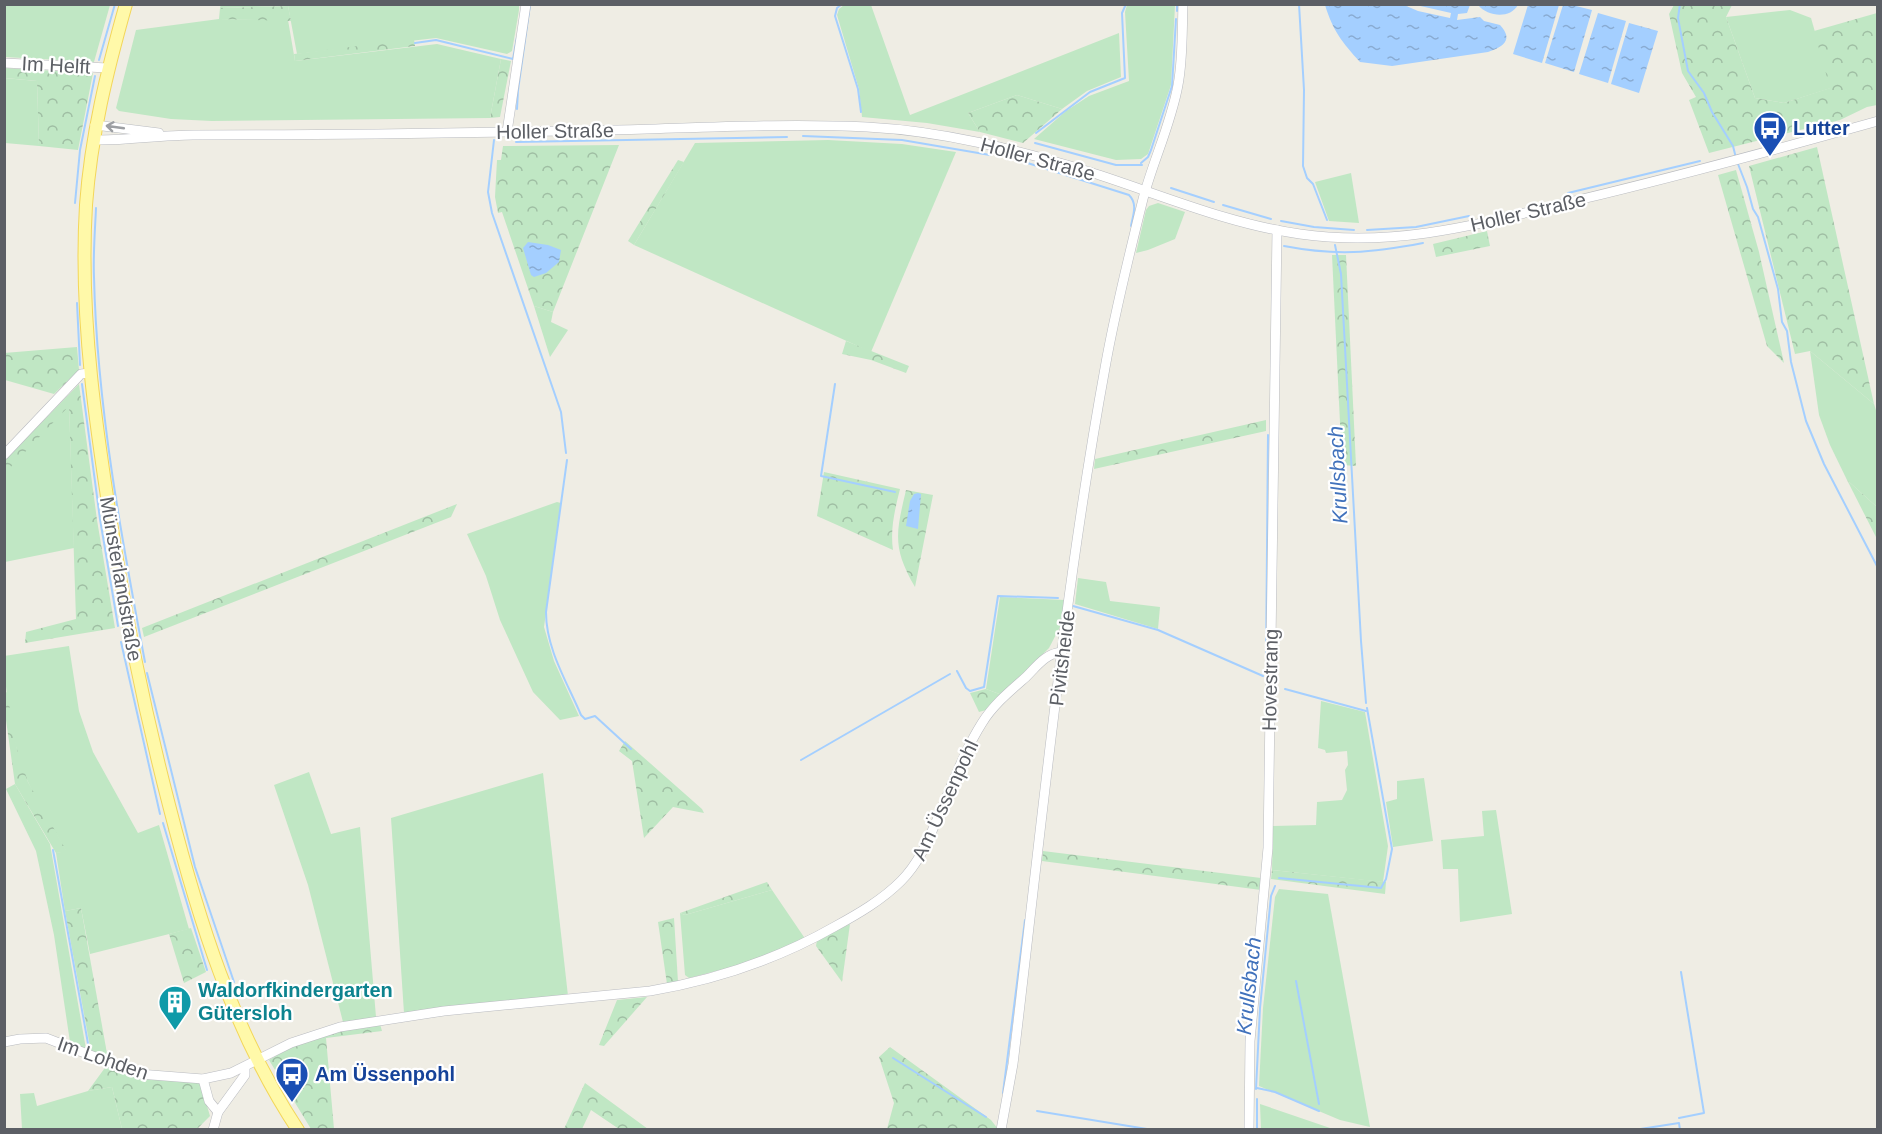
<svg xmlns="http://www.w3.org/2000/svg" width="1882" height="1134" font-family="Helvetica,sans-serif">
<style>
.grass{fill:#c0e7c4}
.forest{fill:url(#forest-crowns)}
.water{fill:url(#water-ripples)}
.lines{fill:none;stroke-linecap:round;stroke-linejoin:round}
.stream{stroke:#a4cfff;stroke-width:2}
.minor-casing{stroke:#b9bbc0;stroke-width:10}
.major-casing{stroke:#f3d659;stroke-width:14}
.minor{stroke:#fff;stroke-width:9}
.major{stroke:#fff9a9;stroke-width:12}
.oneway{stroke:#9d9fa3}
.labels{text-anchor:middle;stroke-width:4.5;stroke-linejoin:round;paint-order:stroke}
.street-label{font-size:20px;fill:#5c5f65;stroke:#fff}
.transit-label{font-size:20px;font-weight:bold;fill:#164399;stroke:#fff;text-anchor:start}
.culture-label{font-size:20px;font-weight:bold;fill:#0d838f;stroke:#fff;text-anchor:start}
.water-label{font-size:21px;font-style:italic;fill:#4172bc;stroke:#fff}
</style>
<defs>
<pattern id="forest-crowns" width="20" height="18" patternUnits="userSpaceOnUse" patternTransform="scale(1.5)"><rect width="20" height="18" fill="#c0e7c4"/><path d="M2 6a3 3 0 1 1 6 0M12 15a3 3 0 1 1 6 0" fill="none" stroke="#9fbea3"/></pattern>
<pattern id="water-ripples" width="26" height="14" patternUnits="userSpaceOnUse" patternTransform="scale(1.5)"><rect width="26" height="14" fill="#a4cfff"/><path d="M2 4q2-2 4 0t4 0M15 11q2-2 4 0t4 0" fill="none" stroke="#89abd2"/></pattern>
</defs>
<rect width="100%" height="100%" fill="#efede4"/>
<g class="grass">
<path d="M221,4H519V10L512,51L507,54L436,38L297,54L288,6L220,8Z"/>
<path d="M4,5H110L94,62L5,57Z"/>
<path d="M844,5H871L910,115L1119,33L1121,77L1087,91L1062,109L1017,95L968,113L980,132L927,123L862,117L859,89L837,15L839,9Z"/>
<path d="M1127,5H1175L1171,85L1148,154L1141,159L1116,160L1034,139L1066,111L1089,96L1129,81L1125,12Z"/>
<path d="M1790,10L1811,18L1831,88L1784,103L1755,98L1726,17Z"/>
<path d="M219,19L288,20L295,61L437,44L501,59L490,118L212,121L171,119L119,111L116,108L136,30Z"/>
<path d="M4,78L37,81L39,146L5,143Z"/>
<path d="M828,140L902,144L956,152L871,352L634,245L695,143Z"/>
<path d="M1351,173L1359,223L1329,221L1315,182Z"/>
<path d="M1158,203L1185,212L1175,239L1148,250L1136,253L1146,210L1149,206Z"/>
<path d="M534,306L553,312L551,322L568,330L550,357Z"/>
<path d="M1810,351L1874,404L1878,417L1877,507L1847,480L1830,445L1819,415Z"/>
<path d="M69,405L74,548L5,562L4,473Z"/>
<path d="M557,502L561,503L544,627L554,661L579,716L560,720L533,692L500,620L486,576L467,534Z"/>
<path d="M1078,578L1106,582L1110,601L1160,607L1158,629L1075,604Z"/>
<path d="M1000,597L1065,600L1061,625L1049,648L1002,695L986,689Z"/>
<path d="M69,646L79,711L93,752L138,833L159,825L189,929L90,954L81,908L65,911L56,853L66,851C54,829 39,806 28,782C13,749 5,693 4,656Z"/>
<path d="M1321,701L1365,712L1388,846L1383,882L1272,870L1273,826L1316,825L1317,802L1342,800L1347,790L1345,770L1348,765L1347,751L1326,753L1325,750L1318,748Z"/>
<path d="M309,772L331,834L360,827L376,1017L343,1022L308,885L274,785Z"/>
<path d="M543,773L568,996L404,1013L391,818Z"/>
<path d="M1424,778L1433,841L1393,847L1386,802L1397,799V781Z"/>
<path d="M15,784L50,844L86,1049L70,1042L54,935L36,851L6,789Z"/>
<path d="M1496,810L1512,914L1460,922L1458,869H1443L1441,840L1484,836L1482,811Z"/>
<path d="M1279,889L1328,894L1370,1127L1340,1120L1259,1086L1263,1008L1275,897Z"/>
<path d="M772,890L806,940L759,960L689,978L685,975L680,913L685,915Z"/>
<path d="M112,1087L122,1129H22L20,1094L34,1093L37,1106L88,1091Z"/>
<path d="M1260,1104L1333,1129H1261Z"/>
</g>
<g class="forest">
<path d="M1674,5H1732L1726,17L1755,98L1784,103L1830,88L1814,31L1877,13V105L1867,107L1840,120L1709,153L1689,100L1696,97L1682,73L1669,14Z"/>
<path d="M288,6L291,21L219,19L220,8Z"/>
<path d="M414,39L415,46L295,61L294,54Z"/>
<path d="M501,59L511,61L500,117L490,118Z"/>
<path d="M4,68L93,73L78,150L39,146L37,81L5,78Z"/>
<path d="M1017,95L1062,109L1023,143L980,132L968,113Z"/>
<path d="M619,145L553,312L534,306L502,212L498,213L495,197L497,160H501L503,146Z"/>
<path d="M1817,147L1874,404L1810,351L1795,354L1749,166Z"/>
<path d="M678,160L684,162L634,245L628,241Z"/>
<path d="M1736,170L1759,252L1784,363L1767,346L1718,175Z"/>
<path d="M1487,231L1490,246L1436,257L1433,244Z"/>
<path d="M1332,255H1346L1356,466L1342,465Z"/>
<path d="M846,341L909,366L906,373L871,360L842,354Z"/>
<path d="M77,347L79,370L54,394L5,380L4,353Z"/>
<path d="M79,384L97,520L115,628L25,643L26,632L76,619L69,406L5,473V460Z"/>
<path d="M1266,420V431L1094,469L1095,459Z"/>
<path d="M824,472L900,489C895,509 890,529 893,550L817,516Z"/>
<path d="M1847,480L1877,507V539Z"/>
<path d="M906,490L933,495L915,587C892,547 896,533 906,490Z"/>
<path d="M457,504L451,517L144,637L142,628Z"/>
<path d="M986,689L1002,695L986,710L979,712L970,693Z"/>
<path d="M7,692L17,749L28,782L67,852L56,853L15,784L5,713V693Z"/>
<path d="M625,741L702,809L704,813L673,807L644,838L632,761L619,751Z"/>
<path d="M1043,851L1261,878V890L1042,861Z"/>
<path d="M1272,870L1386,882L1385,894L1271,879Z"/>
<path d="M767,882L772,890L685,915L680,913Z"/>
<path d="M81,908L108,1059L91,1052L65,911Z"/>
<path d="M674,918L678,982L667,984L658,922Z"/>
<path d="M850,924L842,982L816,946L817,940Z"/>
<path d="M191,928L206,972L184,983L169,934Z"/>
<path d="M647,997L604,1046L599,1045L617,1000Z"/>
<path d="M380,1024L382,1031L326,1038L334,1129H311L269,1060L292,1046L331,1032Z"/>
<path d="M890,1047L991,1120L998,1129H887L894,1103L879,1057Z"/>
<path d="M107,1065L200,1082L210,1116L197,1129H122L112,1087L88,1091Z"/>
<path d="M585,1083L648,1129H619L591,1110L582,1129H564Z"/>
</g>
<g class="water">
<path d="M1325,5H1404L1418,11L1450,18L1451,13L1416,5H1470L1467,13L1458,14L1457,20L1480,17L1484,21L1500,25C1514,40 1503,47 1488,52L1392,66L1360,62C1342,42 1333,31 1325,5Z"/>
<path d="M1478,5H1518C1510,19 1488,17 1478,5Z"/>
<path d="M1528,5H1559L1542,63L1513,54Z"/>
<path d="M1563,5H1572L1592,10L1574,72L1545,63Z"/>
<path d="M1598,13L1626,21L1608,83L1579,74Z"/>
<path d="M1629,23L1658,31L1639,93L1611,84Z"/>
<path d="M528,242L548,245L561,250L559,262L546,273L534,277L531,275L523,248Z"/>
<path d="M918,493L921,494L918,529L906,526L910,501L914,494Z"/>
</g>
<g class="lines">
<g class="stream">
<path d="M790,4H795"/>
<path d="M842,4L837,8L835,16L858,89L861,112"/>
<path d="M1299,4L1304,90L1303,166L1307,178L1313,184L1327,220"/>
<path d="M1680,4L1678,18L1688,71L1704,93L1712,112L1733,146L1736,158"/>
<path d="M1177,11V4"/>
<path d="M415,43L436,40L513,59L517,37"/>
<path d="M99,60L115,4"/>
<path d="M517,109L518,90L530,5"/>
<path d="M1036,133L1090,92L1125,78L1122,13L1126,4"/>
<path d="M803,136L902,140L990,155"/>
<path d="M494,140L488,192L492,213L561,412L566,453"/>
<path d="M516,142L787,137"/>
<path d="M1035,143L1116,165H1142"/>
<path d="M1018,160L1129,195C1138,204 1133,215 1131,226"/>
<path d="M1141,163L1148,157L1151,150L1172,86L1176,19"/>
<path d="M1738,164L1747,187L1753,209L1758,217L1778,289L1782,322L1787,331L1791,362L1806,421L1824,464L1878,568"/>
<path d="M1171,188L1214,202"/>
<path d="M1568,193L1700,161"/>
<path d="M75,203L80,150L95,76"/>
<path d="M1223,205L1271,219"/>
<path d="M96,208C95,231 93,254 94,277C97,406 121,535 145,662"/>
<path d="M1281,221L1314,227L1354,230"/>
<path d="M1367,230L1416,227L1469,216"/>
<path d="M1335,245L1341,274L1361,641L1366,703"/>
<path d="M1284,246C1336,256 1371,253 1423,243"/>
<path d="M77,303L80,365"/>
<path d="M82,384L100,519L118,626"/>
<path d="M835,384L821,476L895,492"/>
<path d="M567,460L546,612C546,649 567,682 581,715L585,719L595,716L631,749"/>
<path d="M1073,606L1158,630L1263,676"/>
<path d="M121,642L160,814"/>
<path d="M1266,662L1268,435"/>
<path d="M957,671L966,688L970,691L984,687L998,596L1058,598"/>
<path d="M147,673L195,867L234,982"/>
<path d="M1285,689L1366,711"/>
<path d="M801,760L950,674"/>
<path d="M163,823L207,970"/>
<path d="M53,850L89,1049"/>
<path d="M1279,878L1381,888L1386,879L1392,849L1367,708"/>
<path d="M1296,981L1319,1104"/>
<path d="M893,1058L986,1117"/>
<path d="M1257,1088L1275,1092L1319,1111"/>
<path d="M1256,1089L1260,1008L1271,896L1275,886"/>
<path d="M1003,1093L1025,920"/>
<path d="M1037,1111L1153,1130"/>
<path d="M1679,1118L1704,1113L1681,972"/>
<path d="M1257,1130V1099"/>
<path d="M1634,1130L1679,1123L1680,1130"/>
</g>
<defs>
<g id="minor">
<path d="M4,63L108,68"/>
<path d="M95,125L159,133"/>
<path d="M507,132L526,4"/>
<path d="M93,140C126,141 159,135 193,135C333,135 472,133 612,130C697,128 782,123 867,127C943,131 1018,150 1090,172C1159,194 1228,224 1300,234C1399,248 1483,223 1578,200C1679,176 1778,149 1878,121"/>
<path d="M4,455L81,374L90,373"/>
<path d="M4,1042L20,1039L46,1038L139,1074L203,1079L231,1073L291,1043L340,1027L444,1011L650,991C715,980 776,960 834,927C858,914 882,900 901,881C918,864 927,843 936,822C950,790 963,753 982,723C993,705 1010,691 1026,677C1037,666 1046,653 1062,652"/>
<path d="M203,1079L209,1101L218,1112"/>
<path d="M213,1130L218,1112L245,1075V1067"/>
<path d="M1001,1130L1013,1064C1041,832 1063,598 1105,368C1115,311 1129,255 1143,199C1153,161 1171,124 1178,85C1183,59 1182,31 1183,4"/>
<path d="M1249,1130L1250,1041L1268,848L1277,230"/>
</g>
<path id="major" d="M126,4C107,71 91,136 86,205C79,320 97,435 115,548C129,635 147,720 169,805C198,918 233,1032 298,1130"/>
</defs>
<use href="#minor" class="minor-casing"/>
<use href="#major" class="major-casing"/>
<use href="#minor" class="minor"/>
<use href="#major" class="major"/>
</g>
<defs><path id="oneway-shaft" d="M-6 0H5M1.5-3L5.5 0L1.5 3" fill="none" stroke-width="1.6" stroke-linecap="round" stroke-linejoin="round" transform="scale(1.5)"/></defs>
<use class="oneway" href="#oneway-shaft" transform="translate(115 127) rotate(-172)"/>
<defs>
<symbol id="bus-pin" viewBox="-11 -11 22 30"><path d="M0 17L-7.5 6A9.5 9.5 0 1 1 7.5 6Z" fill="#1a4fb4" stroke="#fff"/><path d="M-5-6H5V4H4V6H2V4H-2V6H-4V4H-5ZM-3.5-4V0h7V-4ZM-3.5 1.2v1.5H-2V1.2ZM2 1.2v1.5H3.5V1.2Z" fill="#fff"/></symbol>
<symbol id="building-pin" viewBox="-11 -11 22 30"><path d="M0 17L-7.5 6A9.5 9.5 0 1 1 7.5 6Z" fill="#0f9aa8" stroke="#fff"/><path d="M-4-6H4V6H1V3H-1V6H-4ZM-2.5-4.3h1.7v1.8h-1.7ZM.8-4.3h1.7v1.8H.8ZM-2.5-1h1.7V.8h-1.7ZM.8-1h1.7V.8H.8Z" fill="#fff"/></symbol>
</defs>
<g fill-rule="evenodd">
<use href="#bus-pin" x="1751" y="109" width="38" height="52"/>
<use href="#building-pin" x="156" y="983" width="38" height="52"/>
<use href="#bus-pin" x="273" y="1055" width="38" height="52"/>
</g>
<g class="labels">
<g class="street-label">
<text transform="translate(56 65) rotate(3)" y="7">Im Helft</text>
<text transform="translate(555 131) rotate(-1)" y="7">Holler Straße</text>
<text transform="translate(1038 159) rotate(15)" y="7">Holler Straße</text>
<text transform="translate(1528 212) rotate(-13)" y="7">Holler Straße</text>
<text transform="translate(121 579) rotate(80)" y="7">Münsterlandstraße</text>
<text transform="translate(1062 658) rotate(-83)" y="7">Pivitsheide</text>
<text transform="translate(1270 680) rotate(-89)" y="7">Hovestrang</text>
<text transform="translate(945 800) rotate(-65)" y="7">Am Üssenpohl</text>
<text transform="translate(103 1058) rotate(19)" y="7">Im Lohden</text>
</g>
<g class="transit-label">
<text x="1793" y="135">Lutter</text>
<text x="315" y="1081">Am Üssenpohl</text>
</g>
<g class="culture-label">
<text x="198" y="997">Waldorfkindergarten<tspan x="198" dy="23">Gütersloh</tspan></text>
</g>
<g class="water-label">
<text transform="translate(1338 475) rotate(-93)" y="7">Krullsbach</text>
<text transform="translate(1249 986) rotate(-84)" y="7">Krullsbach</text>
</g>
</g>
<rect width="1882" height="1134" fill="none" stroke="#5c5f65" stroke-width="12"/>
</svg>
